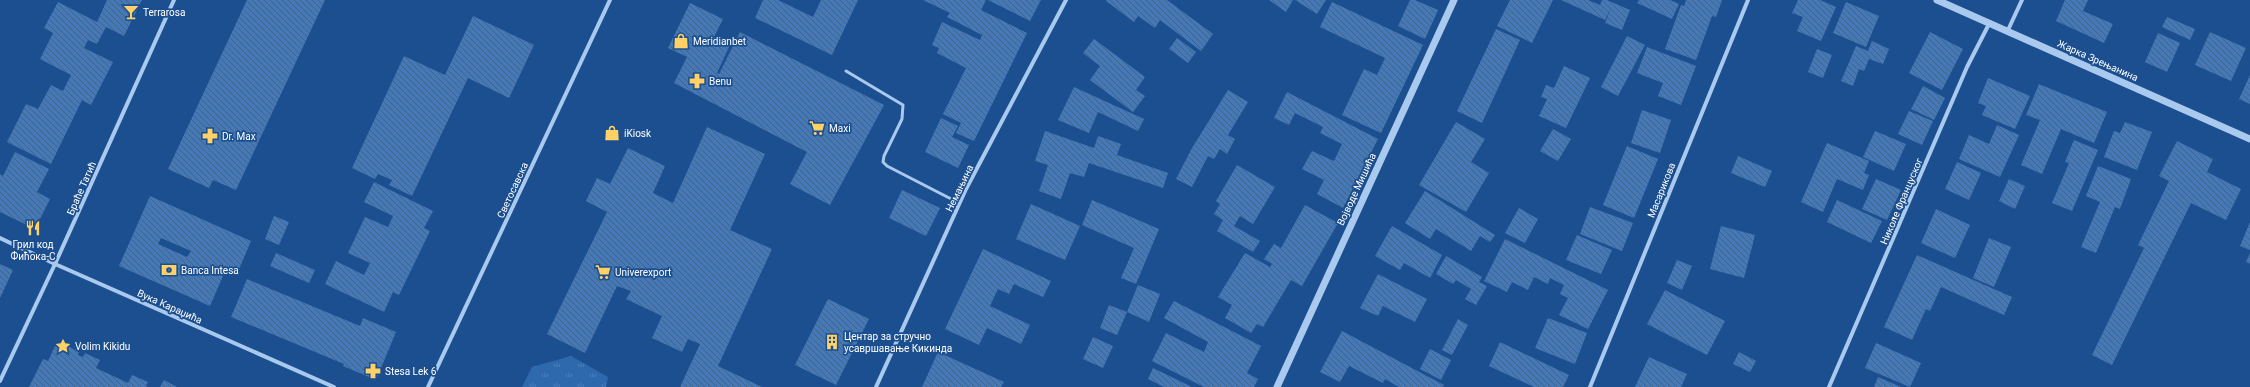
<svg xmlns="http://www.w3.org/2000/svg" width="2250" height="387" font-family="Roboto,sans-serif">
<style>
.grass{fill:url(#grass-tufts)}
.building{fill:url(#building-back-hatch);fill-rule:evenodd}
.lines{fill:none;stroke-linecap:round;stroke-linejoin:round}
.service{stroke:#a9c9ee;stroke-width:3}
.minor{stroke:#a9c9ee;stroke-width:4}
.tertiary{stroke:#a9c9ee;stroke-width:7}
.labels{text-anchor:middle;stroke-width:3.5;stroke-linejoin:round;paint-order:stroke}
.poi-label{font-size:10px;fill:#fff;stroke:#1b4f8f;text-anchor:start}
.street-label{font-size:10px;fill:#fff;stroke:#1b4f8f}
</style>
<defs>
<pattern id="grass-tufts" width="24" height="20" patternUnits="userSpaceOnUse"><rect width="24" height="20" fill="#2e69ad"/><path d="M3 7l-1-3M5 7V3M7 7l1-3M15 17l-1-3M17 17v-4M19 17l1-3" fill="none" stroke="#4d80b9"/></pattern>
<pattern id="building-back-hatch" width="6" height="6" patternUnits="userSpaceOnUse"><rect width="6" height="6" fill="#4478b7"/><path d="M-1 5l2 2M0 0l6 6M5-1l2 2" fill="none" stroke="#486282"/></pattern>
</defs>
<rect width="100%" height="100%" fill="#1b4f8f"/>
<path class="grass" d="M571,356L608,377L606,387H522L532,367Z"/>
<g class="building">
<path d="M107,0H142L124,36L106,27L97,44L88,40L84,48L113,62L91,105L82,100L51,164L7,142L26,104L38,109L51,85L63,91L71,75L40,59L53,33L44,28L58,2L97,22Z"/>
<path d="M247,0H325L236,190L213,180L209,188L168,169Z"/>
<path d="M763,0H778L813,17L821,0H858L832,55L755,18Z"/>
<path d="M923,0H986L981,10L1027,33L974,141L956,133L961,123L943,114L966,68L937,53L939,48L932,45L942,22L980,40L982,35L947,17L950,13Z"/>
<path d="M988,0H1041L1030,21Z"/>
<path d="M1107,0H1167L1213,34L1201,51L1160,20L1155,28L1138,16L1134,22L1106,1Z"/>
<path d="M1269,0H1293L1286,12Z"/>
<path d="M1295,0H1326L1317,14Z"/>
<path d="M1410,0H1415L1438,10L1425,39L1398,26Z"/>
<path d="M1510,0H1553L1532,43L1497,26Z"/>
<path d="M1561,0H1588L1600,5L1602,0H1607L1630,10L1622,30L1605,23L1611,8L1605,20Z"/>
<path d="M1639,0H1670L1679,4L1672,19L1637,3Z"/>
<path d="M1686,0H1722L1716,17L1712,16L1696,60L1665,49L1681,5L1684,6Z"/>
<path d="M1798,0H1820L1836,7L1821,41L1797,31L1803,17L1792,13Z"/>
<path d="M2065,0H2088L2083,11L2113,24L2104,43L2056,21Z"/>
<path d="M1332,2L1423,45L1381,133L1342,115L1364,69L1377,75L1385,58L1320,27Z"/>
<path d="M1846,2L1879,16L1866,47L1833,33Z"/>
<path d="M690,3L723,19L714,37L730,45L717,73L719,74L740,32L884,105L830,205L790,184L807,152L674,83L687,57L668,48Z"/>
<path d="M473,16L534,45L509,98L468,78L412,196L389,185L392,180L378,174L375,179L352,168L404,56L445,75Z"/>
<path d="M2167,17L2195,29L2190,40L2162,27Z"/>
<path d="M1496,29L1520,40L1482,123L1457,111Z"/>
<path d="M1930,32L1963,49L1942,90L1909,73Z"/>
<path d="M2210,32L2246,48L2231,81L2195,65Z"/>
<path d="M2158,33L2180,43L2167,72L2145,62Z"/>
<path d="M1627,36L1645,45L1618,96L1601,87Z"/>
<path d="M1177,38L1196,52L1188,63L1169,49Z"/>
<path d="M1094,39L1145,77L1136,90L1145,96L1133,112L1090,80L1100,66L1083,53Z"/>
<path d="M1872,41L1889,49L1883,64L1869,59L1864,71L1859,69L1853,86L1841,81L1856,46L1868,51Z"/>
<path d="M1647,47L1696,66L1681,105L1658,96L1663,83L1637,73Z"/>
<path d="M1817,49L1832,55L1823,78L1808,72Z"/>
<path d="M1564,66L1590,78L1566,128L1539,116L1547,99L1541,97L1546,85L1554,88Z"/>
<path d="M2250,75V104L2239,99Z"/>
<path d="M1988,78L2030,96L2015,129L1982,115L1986,106L1978,103Z"/>
<path d="M2039,84L2107,112L2094,143L2061,129L2042,174L2021,165L2040,120L2026,115Z"/>
<path d="M1923,86L1945,98L1934,120L1911,109Z"/>
<path d="M1074,87L1144,119L1138,131L1098,112L1089,133L1058,120Z"/>
<path d="M1228,90L1248,102L1228,135L1235,139L1227,154L1220,149L1214,159L1208,156L1192,187L1176,179L1192,148Z"/>
<path d="M1287,92L1378,139L1343,208L1317,194L1324,180L1302,169L1312,151L1334,161L1342,144L1320,133L1323,127L1295,113L1289,125L1274,118Z"/>
<path d="M1642,110L1671,120L1660,153L1631,143Z"/>
<path d="M1909,111L1933,121L1922,145L1898,134Z"/>
<path d="M941,118L958,126L952,137L969,145L958,168L925,152Z"/>
<path d="M1456,122L1485,139L1471,162L1489,173L1466,212L1419,185Z"/>
<path d="M2125,122L2152,132L2137,170L2104,157L2114,131L2120,133Z"/>
<path d="M1997,125L2019,135L2000,177L1959,159L1969,135L1989,144Z"/>
<path d="M707,127L765,154L730,230L772,249L718,366L762,387H680L700,344L688,339L682,352L652,338L662,316L626,299L631,291L617,286L585,353L547,334L607,212L586,201L597,178L610,184L628,148L665,166L653,193L673,203Z"/>
<path d="M1553,129L1571,139L1558,161L1540,151Z"/>
<path d="M1045,131L1094,148L1098,136L1121,144L1117,155L1168,173L1163,188L1089,163L1084,177L1070,173L1061,199L1039,191L1048,165L1035,161Z"/>
<path d="M1875,131L1906,144L1894,171L1863,157Z"/>
<path d="M2074,140L2098,150L2072,211L2052,203L2069,163L2065,162Z"/>
<path d="M2177,141L2213,159L2207,172L2241,189L2226,220L2191,203L2112,365L2092,355L2144,248L2138,245L2169,181L2159,176Z"/>
<path d="M1827,143L1869,161L1864,173L1869,175L1863,190L1837,179L1823,212L1801,202Z"/>
<path d="M1627,146L1658,159L1634,218L1603,205Z"/>
<path d="M15,152L49,169L37,192L50,199L35,229L0,212V174L3,176Z"/>
<path d="M1738,156L1772,171L1765,187L1731,173Z"/>
<path d="M1957,162L1981,173L1969,200L1945,189Z"/>
<path d="M1237,165L1275,187L1253,224L1240,216L1234,226L1260,241L1253,252L1217,231L1223,220L1214,214L1220,204L1216,201Z"/>
<path d="M2098,166L2131,179L2120,209L2115,207L2096,253L2081,247L2100,202L2086,196Z"/>
<path d="M1876,179L1901,190L1887,220L1862,209Z"/>
<path d="M2009,179L2025,186L2015,209L1999,201Z"/>
<path d="M374,182L433,211L424,228L430,231L399,295L393,292L384,312L325,284L336,261L364,275L370,263L348,253L365,217L388,227L393,216L364,202Z"/>
<path d="M902,190L940,208L926,236L889,218Z"/>
<path d="M1425,191L1495,235L1490,242L1480,236L1471,251L1436,229L1430,239L1405,223Z"/>
<path d="M150,196L251,241L237,274L226,269L210,306L119,266ZM161,238L191,251L187,257L158,244Z"/>
<path d="M1092,200L1159,229L1136,284L1121,278L1134,248L1082,225Z"/>
<path d="M1837,200L1882,221L1871,243L1827,222Z"/>
<path d="M1031,204L1080,226L1065,260L1016,239Z"/>
<path d="M1305,205L1338,223L1302,286L1291,280L1263,327L1257,324L1251,333L1225,318L1232,305L1218,297L1245,253L1270,267L1272,264L1264,259L1274,244L1281,248Z"/>
<path d="M1590,207L1633,223L1622,251L1580,234Z"/>
<path d="M1519,208L1538,219L1525,243L1505,233Z"/>
<path d="M1936,209L1970,225L1955,258L1921,243Z"/>
<path d="M274,216L289,222L279,245L265,239Z"/>
<path d="M2250,222V250L2240,246Z"/>
<path d="M1392,226L1442,255L1430,278L1404,263L1400,270L1375,256Z"/>
<path d="M1721,226L1755,235L1744,278L1710,269Z"/>
<path d="M1577,235L1612,250L1601,274L1566,260Z"/>
<path d="M1989,238L2011,247L1994,287L1973,278Z"/>
<path d="M1505,239L1608,290L1588,329L1559,315L1568,298L1560,294L1564,285L1550,278L1548,284L1534,277L1528,290L1512,282L1507,292L1484,281Z"/>
<path d="M983,249L1051,281L1043,297L1014,284L1009,294L998,289L990,306L1030,325L1021,344L987,328L979,345L945,329Z"/>
<path d="M276,253L315,270L309,283L270,266Z"/>
<path d="M2250,253V264L2246,262Z"/>
<path d="M1917,255L2012,297L2004,315L1941,287L1930,311L1926,309L1912,340L1884,327Z"/>
<path d="M1446,256L1482,277L1479,282L1487,286L1476,305L1465,299L1471,289L1456,280L1453,284L1436,274Z"/>
<path d="M1677,260L1692,266L1682,290L1667,283Z"/>
<path d="M0,264L13,270L0,298Z"/>
<path d="M1378,274L1427,299L1415,322L1383,306L1378,316L1360,308Z"/>
<path d="M247,279L360,326L363,318L396,332L376,380L343,366L344,364L231,317Z"/>
<path d="M1138,285L1160,294L1149,322L1127,312Z"/>
<path d="M1665,290L1725,321L1707,355L1647,324Z"/>
<path d="M828,299L869,319L836,385L795,365Z"/>
<path d="M1174,301L1261,346L1247,373L1258,379L1254,387H1204L1152,361L1166,333L1204,352L1208,342L1164,318Z"/>
<path d="M1109,305L1127,312L1117,335L1100,328Z"/>
<path d="M1548,318L1587,333L1575,364L1535,348Z"/>
<path d="M1458,319L1468,325L1452,355L1442,350Z"/>
<path d="M1342,331L1444,385L1443,387H1399L1385,379L1383,383L1349,366L1340,382L1320,372Z"/>
<path d="M1093,337L1113,346L1103,368L1083,359Z"/>
<path d="M1500,342L1569,375L1563,387H1534L1489,366Z"/>
<path d="M1876,343L1921,363L1910,387L1865,368Z"/>
<path d="M64,344L79,352L78,355L83,357L85,353L100,360L96,368L128,383L132,375L148,382L146,386L148,387H29L43,359L48,361L55,346L62,349Z"/>
<path d="M1430,349L1451,360L1441,380L1420,369Z"/>
<path d="M938,352L1004,382L1001,387H922Z"/>
<path d="M1739,352L1756,361L1750,372L1733,364Z"/>
<path d="M1649,357L1687,374L1681,387H1635Z"/>
<path d="M1153,368L1192,387H1164L1148,379Z"/>
<path d="M1878,377L1901,387H1874Z"/>
<path d="M164,380L177,387H160Z"/>
</g>
<g class="lines">
<path class="service" d="M846,71L903,105L902,119L884,156L883,162L887,166L959,203"/>
<g class="minor">
<path d="M2008,30L2022,0"/>
<path d="M0,238L55,264L334,387"/>
<path d="M0,381L55,264L174,0"/>
<path d="M428,387L610,0"/>
<path d="M876,387L966,189L1066,0"/>
<path d="M1590,387L1748,0"/>
<path d="M1829,387L1967,67L1990,22"/>
</g>
<g class="tertiary">
<path d="M1937,0L2250,139"/>
<path d="M1277,387L1454,0"/>
</g>
</g>
<defs>
<symbol id="bar-bare" viewBox="-9 -9 18 18"><path d="M-6-5H6L.8 .8V4.5H3.5V6h-7V4.5H-.8V.8Z" fill="#ffd166" stroke="#1b4f8f" stroke-width="2.5" paint-order="stroke"/></symbol>
<symbol id="shop-bare" viewBox="-9 -9 18 18"><path d="M-5-2.5h2.3a2.7 3.5 0 0 1 5.4 0H5L5.5 6h-11ZM-1.5-2.5h3a1.5 2.3 0 0 0-3 0Z" fill="#ffd166" stroke="#1b4f8f" stroke-width="2.5" paint-order="stroke"/></symbol>
<symbol id="pharmacy-bare" viewBox="-9 -9 18 18"><path d="M-2-6h4v4h4v4h-4v4h-4v-4h-4v-4h4Z" fill="#ffd166" stroke="#1b4f8f" stroke-width="2.5" paint-order="stroke"/></symbol>
<symbol id="supermarket-bare" viewBox="-9 -9 18 18"><path d="M-6-5.5h2.5l.6 2H6L4.5 2H-2.5L-4.4-4H-6ZM-1.5 3.2a1.3 1.3 0 1 0 .1 0ZM3 3.2a1.3 1.3 0 1 0 .1 0Z" fill="#ffd166" stroke="#1b4f8f" stroke-width="2.5" paint-order="stroke"/></symbol>
<symbol id="restaurant-bare" viewBox="-9 -9 18 18"><path d="M-5-6h1v4h1v-4h1v4h1v-4h1v5L-1.5 .5V6h-2V.5L-5-1ZM5-6V6H3V1.5H1.5Q1.5-4 5-6Z" fill="#ffd166" stroke="#1b4f8f" stroke-width="2.5" paint-order="stroke"/></symbol>
<symbol id="bank-bare" viewBox="-9 -9 18 18"><path d="M-6-4H6V4H-6ZM0-2.3a2.3 2.3 0 1 0 0 4.6a2.3 2.3 0 1 0 0-4.6Z" fill="#ffd166" stroke="#1b4f8f" stroke-width="2.5" paint-order="stroke"/></symbol>
<symbol id="building-bare" viewBox="-9 -9 18 18"><path d="M-4-6H4V6H1V3H-1V6H-4ZM-2.5-4.3h1.7v1.8h-1.7ZM.8-4.3h1.7v1.8H.8ZM-2.5-1h1.7V.8h-1.7ZM.8-1h1.7V.8H.8Z" fill="#ffd166" stroke="#1b4f8f" stroke-width="2.5" paint-order="stroke"/></symbol>
<symbol id="sight-bare" viewBox="-9 -9 18 18"><path d="M0-6L1.8-2.2L6-1.7L2.9 1.2L3.7 5.4L0 3.3L-3.7 5.4L-2.9 1.2L-6-1.7L-1.8-2.2Z" fill="#ffd166" stroke="#1b4f8f" stroke-width="2.5" paint-order="stroke"/></symbol>
</defs>
<g fill-rule="evenodd">
<use href="#bar-bare" x="120" y="1" width="22" height="22"/>
<use href="#shop-bare" x="670" y="30" width="22" height="22"/>
<use href="#pharmacy-bare" x="686" y="70" width="22" height="22"/>
<use href="#supermarket-bare" x="806" y="117" width="22" height="22"/>
<use href="#shop-bare" x="601" y="122" width="22" height="22"/>
<use href="#pharmacy-bare" x="199" y="125" width="22" height="22"/>
<use href="#restaurant-bare" x="22" y="217" width="22" height="22"/>
<use href="#bank-bare" x="158" y="259" width="22" height="22"/>
<use href="#supermarket-bare" x="592" y="261" width="22" height="22"/>
<use href="#building-bare" x="821" y="331" width="22" height="22"/>
<use href="#sight-bare" x="52" y="335" width="22" height="22"/>
<use href="#pharmacy-bare" x="362" y="360" width="22" height="22"/>
</g>
<g class="labels">
<g class="poi-label">
<text x="143" y="16">Terrarosa</text>
<text x="693" y="45">Meridianbet</text>
<text x="709" y="85">Benu</text>
<text x="829" y="132">Maxi</text>
<text x="624" y="137">iKiosk</text>
<text x="222" y="140">Dr. Max</text>
<text x="33" y="248" text-anchor="middle">Грил код<tspan x="33" dy="12">Фићока-С</tspan></text>
<text x="181" y="274">Banca Intesa</text>
<text x="615" y="276">Univerexport</text>
<text x="844" y="340">Центар за стручно<tspan x="844" dy="12">усавршавање Кикинда</tspan></text>
<text x="75" y="350">Volim Kikidu</text>
<text x="385" y="375">Stesa Lek 6</text>
</g>
<g class="street-label">
<text transform="translate(2098 60) rotate(24)" y="4">Жарка Зрењанина</text>
<text transform="translate(81 188) rotate(-66)" y="4">Браће Татић</text>
<text transform="translate(959 188) rotate(-64)" y="4">Немањина</text>
<text transform="translate(1356 189) rotate(-65)" y="4">Војводе Мишића</text>
<text transform="translate(512 190) rotate(-65)" y="4">Светосавска</text>
<text transform="translate(1661 190) rotate(-68)" y="4">Масарикова</text>
<text transform="translate(1901 201) rotate(-67)" y="4">Николе Француског</text>
<text transform="translate(170 306) rotate(24)" y="4">Вука Караџића</text>
</g>
</g>
</svg>
